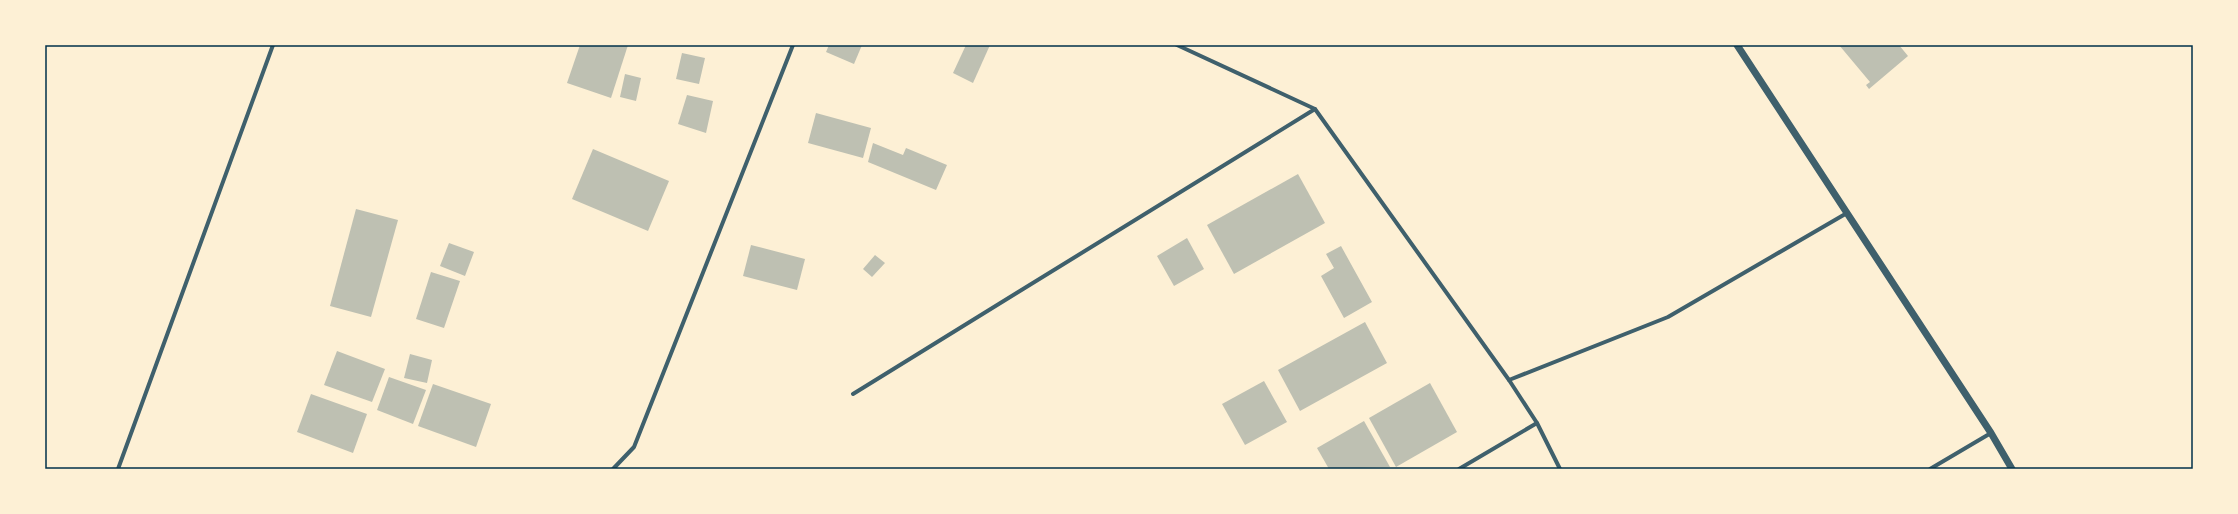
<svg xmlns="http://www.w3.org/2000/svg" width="2238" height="514" font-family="Karla,sans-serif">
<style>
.building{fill:#bec0b2}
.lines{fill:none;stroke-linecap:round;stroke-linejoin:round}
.minor{stroke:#3f606c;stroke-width:4}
.tertiary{stroke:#3f606c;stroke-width:7}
.neatline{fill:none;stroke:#003049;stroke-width:1.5}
</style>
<rect width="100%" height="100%" fill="#fdf0d5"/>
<g class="building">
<path d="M580,45H628L611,98L567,83Z"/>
<path d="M829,45H862L854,64L826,52Z"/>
<path d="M966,45H990L973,83L953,73Z"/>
<path d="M1839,45H1899L1908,56L1869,89L1866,85L1870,82Z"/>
<path d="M682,53L705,58L699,84L676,79Z"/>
<path d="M625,74L641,78L636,101L620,97Z"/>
<path d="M687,95L713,101L706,133L678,124Z"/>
<path d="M816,113L871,128L863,158L808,143Z"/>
<path d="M873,143L903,155L906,148L947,165L936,190L868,162Z"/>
<path d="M593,149L669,181L648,231L572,199Z"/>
<path d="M1298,174L1325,223L1234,274L1207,225Z"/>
<path d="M356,209L398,220L371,317L330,306Z"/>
<path d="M1187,238L1204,269L1174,286L1157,256Z"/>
<path d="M449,243L474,252L465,276L440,266Z"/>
<path d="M751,245L805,259L797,290L743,276Z"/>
<path d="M1341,246L1372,302L1344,318L1321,276L1334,268L1326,254Z"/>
<path d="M875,255L885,263L872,277L863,269Z"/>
<path d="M431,272L460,281L444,328L416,319Z"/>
<path d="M1365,322L1387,363L1300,411L1278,370Z"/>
<path d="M337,351L385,369L372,402L324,385Z"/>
<path d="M410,354L432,360L427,383L404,378Z"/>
<path d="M389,377L426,390L413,424L377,410Z"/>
<path d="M1264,381L1287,422L1245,445L1222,404Z"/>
<path d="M1430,383L1457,432L1396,467L1369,418Z"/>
<path d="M433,384L491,404L476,447L418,426Z"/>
<path d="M311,394L367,414L353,453L297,432Z"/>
<path d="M1364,421L1390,467L1329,469L1317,448Z"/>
</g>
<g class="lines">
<g class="minor">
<path d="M1177,45L1315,109L1509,380L1537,423L1560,469"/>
<path d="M1509,380L1668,317L1847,213"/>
<path d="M853,394L1315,109"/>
<path d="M118,469L273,45"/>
<path d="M613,469L634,447L793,45"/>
<path d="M1459,469L1537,423"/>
<path d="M1930,469L1991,433"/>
</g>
<path class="tertiary" d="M1737,45L1991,433L2012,469"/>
</g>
<rect width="2238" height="514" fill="none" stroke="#fdf0d5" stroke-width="92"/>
<rect x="46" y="46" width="2146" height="422" class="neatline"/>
</svg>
